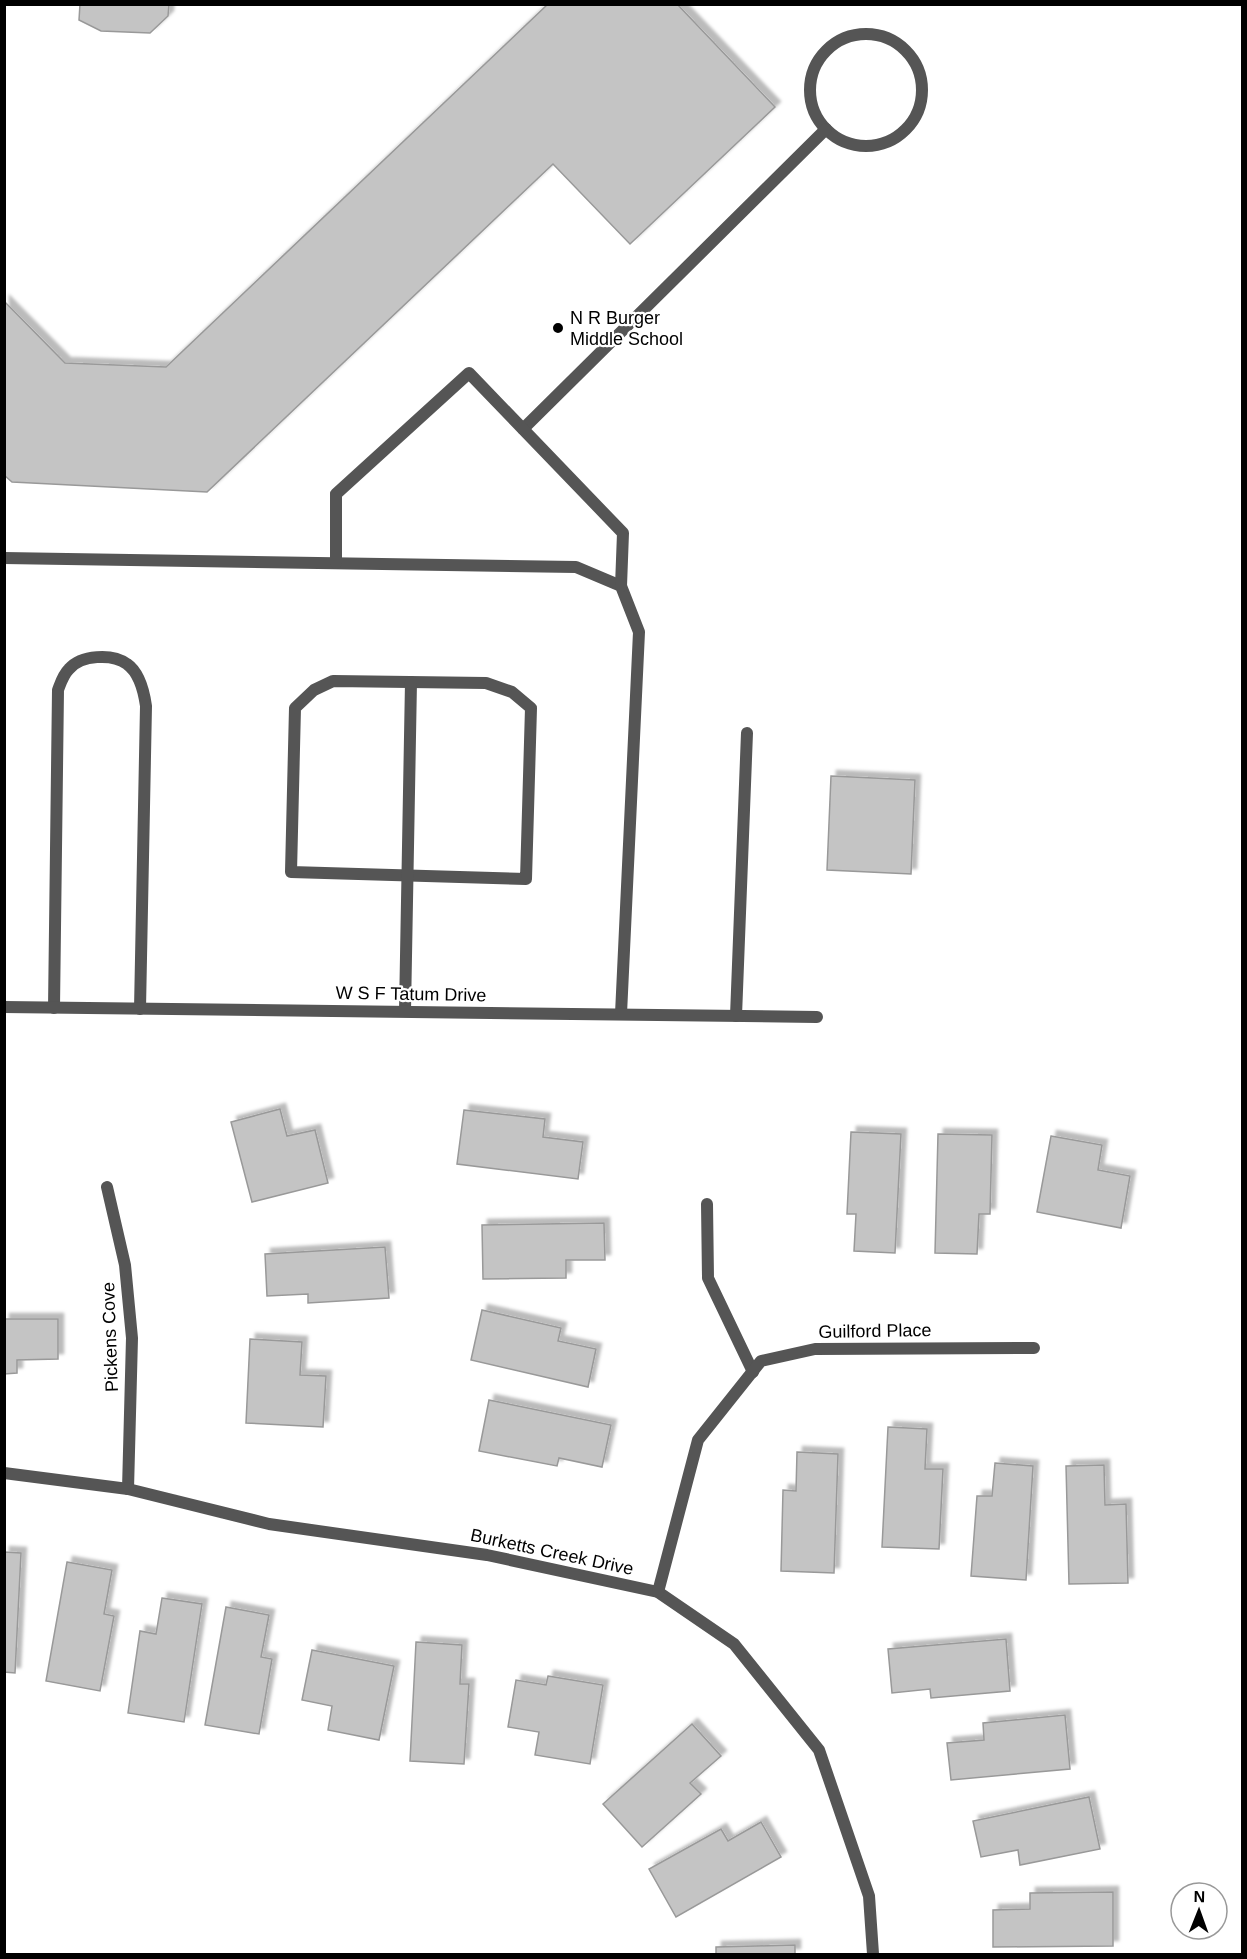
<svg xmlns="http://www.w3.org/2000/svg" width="1247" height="1959" font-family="Helvetica,sans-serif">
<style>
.building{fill:#c4c4c4;stroke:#999;stroke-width:1.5;filter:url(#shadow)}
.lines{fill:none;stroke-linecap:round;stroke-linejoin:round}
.service{stroke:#555;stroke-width:12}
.minor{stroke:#555;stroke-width:12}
.tertiary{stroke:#555;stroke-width:12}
.poi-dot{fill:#000;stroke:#fff;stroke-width:2}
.labels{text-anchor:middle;stroke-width:4.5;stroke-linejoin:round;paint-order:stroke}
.poi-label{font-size:18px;fill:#000;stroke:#fff;text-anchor:start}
.street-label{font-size:18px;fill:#000;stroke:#fff}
</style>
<defs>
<filter id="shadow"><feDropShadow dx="5.5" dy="-5.5" stdDeviation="1.5" flood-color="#0004"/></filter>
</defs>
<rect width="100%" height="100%" fill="#fff"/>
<g class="building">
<path d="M80,4H169L168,16L150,33L101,31L79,20Z"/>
<path d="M548,4H677L775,107L630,244L553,164L207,492L12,482L4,475V301L65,363L166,367Z"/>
<path d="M831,776L915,780L911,874L827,870Z"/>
<path d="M280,1109L287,1136L315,1130L328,1183L252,1202L231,1122Z"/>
<path d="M464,1110L545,1119L543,1137L583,1142L578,1179L457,1164Z"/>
<path d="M851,1132L901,1134L895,1253L854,1251L856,1214H847Z"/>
<path d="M938,1134L992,1135L990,1214H979L977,1254L935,1253Z"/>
<path d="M1051,1136L1102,1145L1098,1170L1130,1176L1121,1228L1037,1212Z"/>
<path d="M604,1223L605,1260H566V1278L483,1279L482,1225Z"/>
<path d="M385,1247L389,1298L308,1303V1294L267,1296L265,1254Z"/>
<path d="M482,1310L561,1328L558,1341L596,1349L588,1387L471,1360Z"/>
<path d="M4,1319H58V1359L17,1360V1373L4,1374Z"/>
<path d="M250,1339L302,1342L300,1375L326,1376L323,1427L246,1423Z"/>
<path d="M489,1400L611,1425L602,1467L559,1458L557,1466L479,1451Z"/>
<path d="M888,1427L927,1429L925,1469H943L939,1549L882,1547Z"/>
<path d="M797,1452L838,1454L834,1573L781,1571L783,1490L796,1491Z"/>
<path d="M995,1463L1033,1466L1026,1580L971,1576L977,1496H992Z"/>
<path d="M1104,1465L1105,1505L1126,1504L1128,1583L1069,1584L1066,1466Z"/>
<path d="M4,1552L21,1553L15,1673L4,1672Z"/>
<path d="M67,1562L112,1570L104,1614L114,1616L100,1691L46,1681Z"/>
<path d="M162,1598L202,1604L184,1722L128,1713L140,1631L156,1634Z"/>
<path d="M226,1607L269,1615L261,1657L272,1659L259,1734L205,1725Z"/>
<path d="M1006,1639L1010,1691L931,1698L930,1689L892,1693L888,1649Z"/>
<path d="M416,1642L462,1645L460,1684H469L464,1764L410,1761Z"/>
<path d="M312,1650L394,1666L379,1740L328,1730L332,1706L302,1700Z"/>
<path d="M548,1676L603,1685L590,1764L535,1755L539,1732L508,1727L516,1680L546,1685Z"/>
<path d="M1065,1715L1070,1769L951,1780L947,1743L984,1740L983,1723Z"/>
<path d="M692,1724L721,1756L690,1783L701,1794L642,1847L603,1804Z"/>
<path d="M1089,1797L1100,1849L1020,1865L1018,1850L981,1857L973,1821Z"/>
<path d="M761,1822L781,1857L676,1917L649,1869L721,1829L728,1841Z"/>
<path d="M1113,1892V1946L993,1947V1910L1030,1909V1893Z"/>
<path d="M795,1945V1954H716V1947Z"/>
</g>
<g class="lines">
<g class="service">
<circle cx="866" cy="90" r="56"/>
<path d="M523,429L826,129"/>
<path d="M4,558L576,567L621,586L639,632L621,1014"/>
<path d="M336,563V494L469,373L623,533L621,586"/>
<path d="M333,681L486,683L512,692L531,708L526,879L291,872L295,708L314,690Z"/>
<path d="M54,1008L58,690C61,682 63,675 69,669C81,655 112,653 127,664C140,673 144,692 146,706L140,1009"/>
<path d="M405,1011L411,682"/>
<path d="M736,1016L747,733"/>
</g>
<g class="minor">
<path d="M107,1187L125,1265L132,1338L128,1489"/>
<path d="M707,1204L708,1278L753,1372"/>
<path d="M4,1473L128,1489L269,1524L487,1555L658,1592L734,1644L819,1750L869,1896L873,1954"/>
<path d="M658,1592L698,1440L761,1361L815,1349L1034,1348"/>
</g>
<path class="tertiary" d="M4,1007L817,1017"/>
</g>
<circle class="poi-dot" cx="558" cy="328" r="6"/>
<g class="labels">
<g class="poi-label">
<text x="570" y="324">N R Burger<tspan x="570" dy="21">Middle School</tspan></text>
</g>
<g class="street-label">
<text transform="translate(411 994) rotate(1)" y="6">W S F Tatum Drive</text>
<text transform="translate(875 1331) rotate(-1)" y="6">Guilford Place</text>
<text transform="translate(110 1337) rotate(-92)" y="6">Pickens Cove</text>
<text transform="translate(552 1552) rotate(12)" y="6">Burketts Creek Drive</text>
</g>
</g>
<rect width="1247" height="1959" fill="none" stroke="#000000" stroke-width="12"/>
<g transform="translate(1199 1911) rotate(1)"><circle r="28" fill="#ffffff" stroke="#999999" stroke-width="1.5"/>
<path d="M0-4.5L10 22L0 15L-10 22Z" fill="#000000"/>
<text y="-9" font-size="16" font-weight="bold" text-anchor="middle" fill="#000000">N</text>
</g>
</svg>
